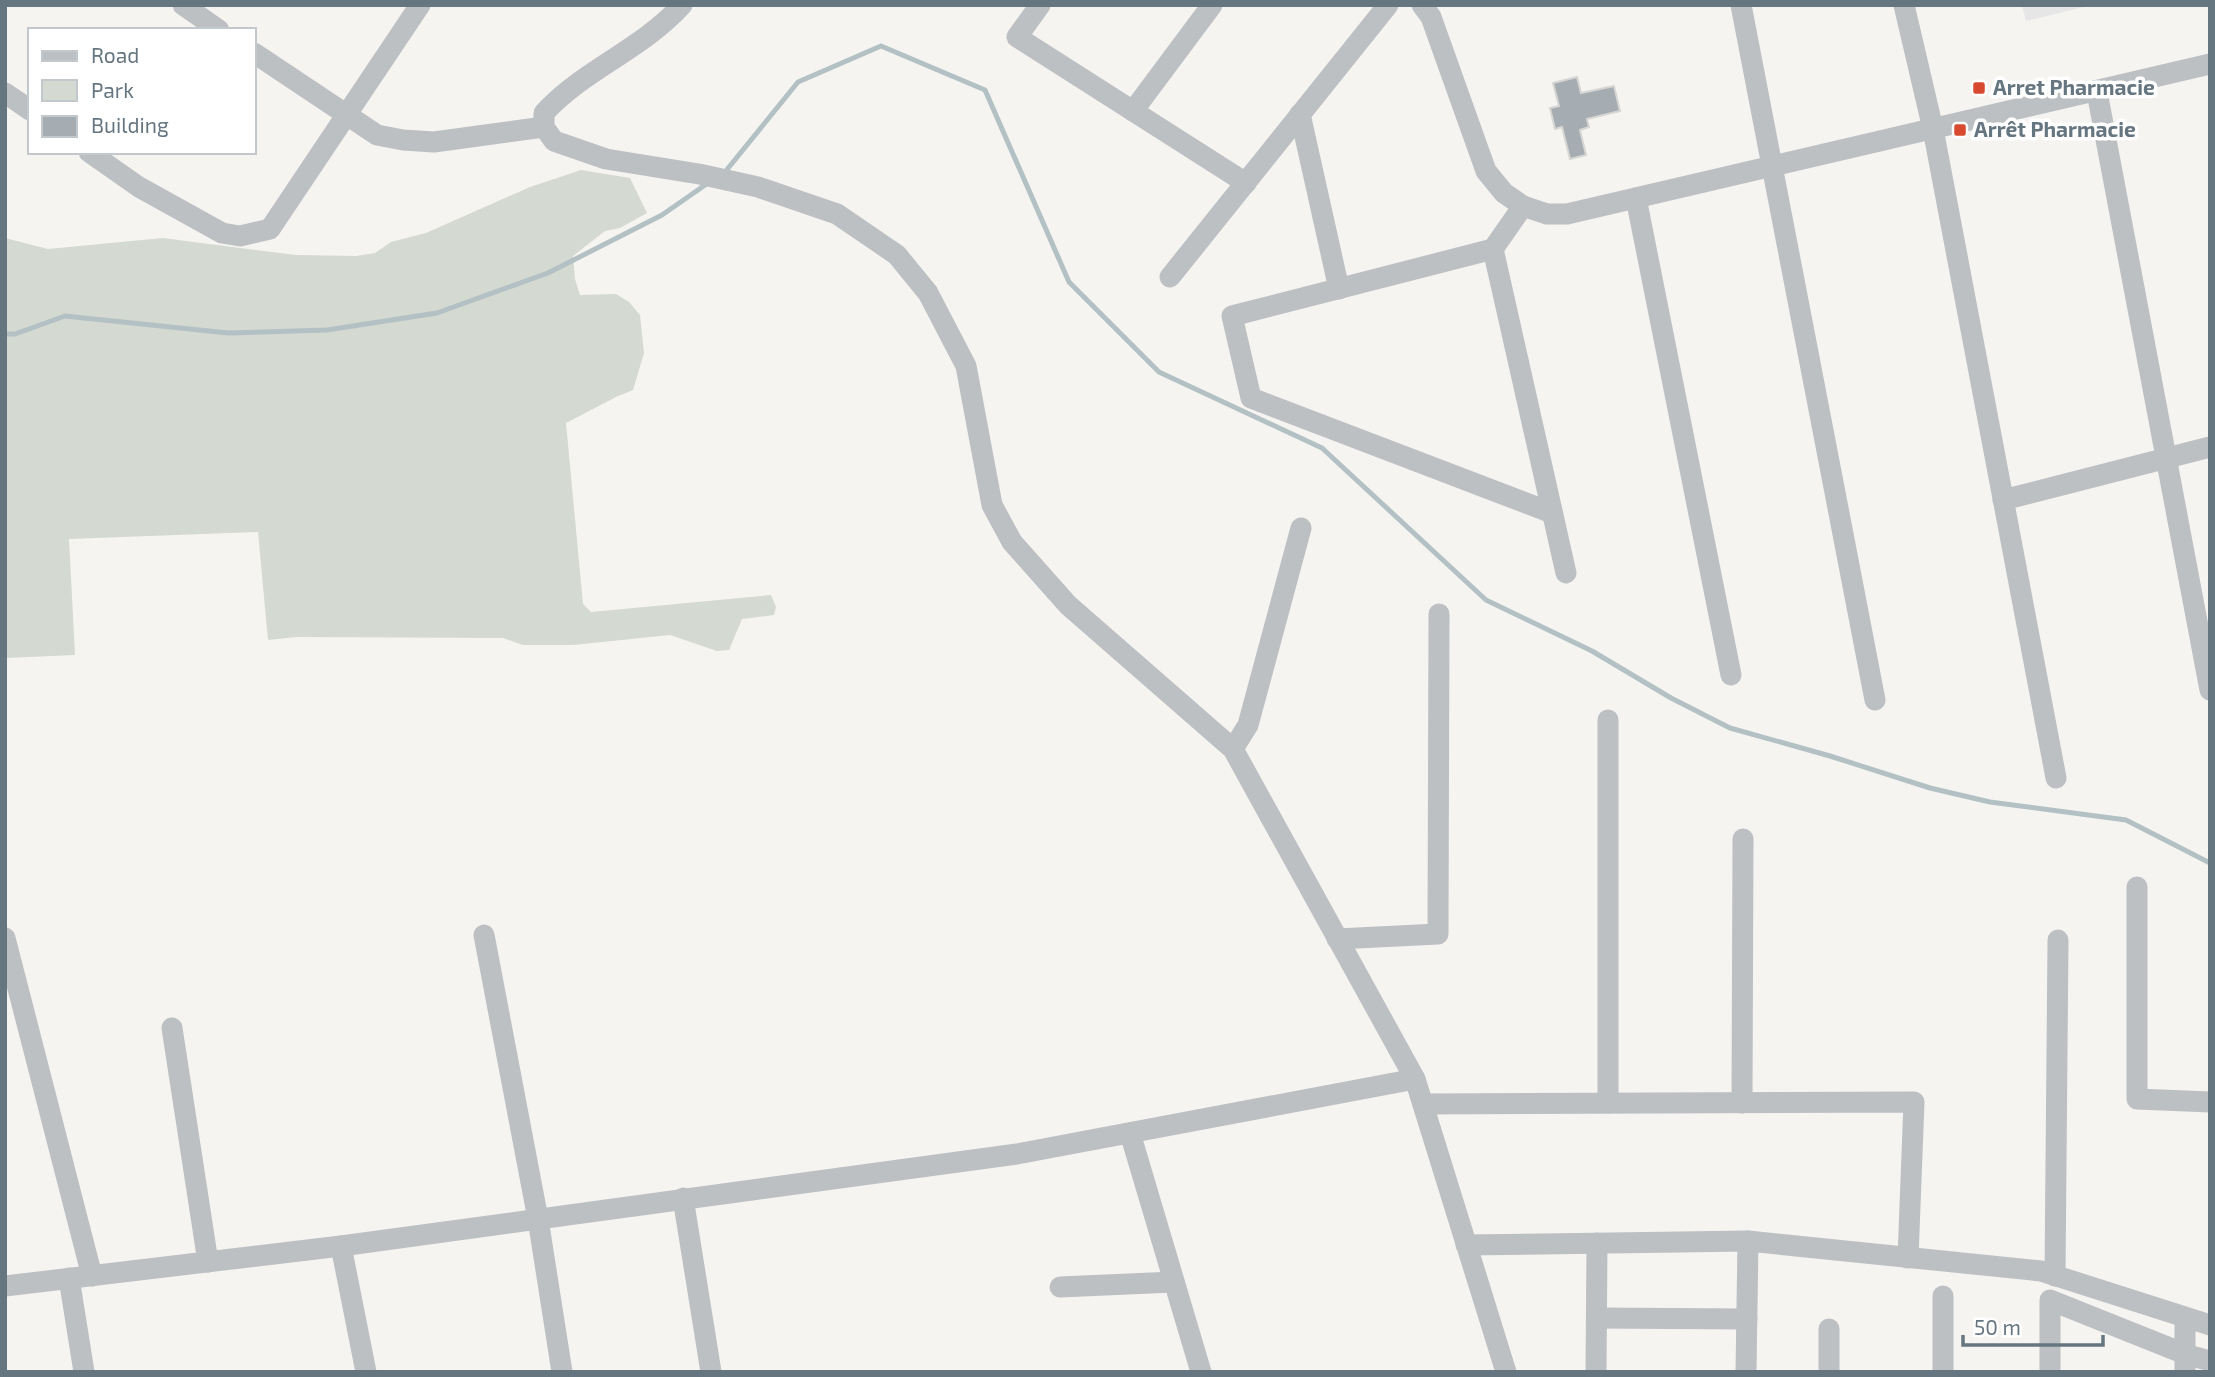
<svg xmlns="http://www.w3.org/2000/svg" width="2215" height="1377" font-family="'Exo 2',sans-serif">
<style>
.built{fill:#e5e6e5}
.green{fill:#d4d9d1}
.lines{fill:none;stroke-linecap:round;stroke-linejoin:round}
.stream{stroke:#b3c1c4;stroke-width:5}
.building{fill:#a6adb2;stroke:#d6d6d4;stroke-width:2}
.minor{stroke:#bcc0c3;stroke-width:21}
.poi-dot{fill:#d74a2f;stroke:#fff;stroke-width:2.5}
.labels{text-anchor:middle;stroke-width:7;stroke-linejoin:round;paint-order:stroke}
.poi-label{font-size:21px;font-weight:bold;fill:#667680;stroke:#fff;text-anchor:start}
</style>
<rect width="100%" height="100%" fill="#f5f4f1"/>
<path class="built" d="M2022,5H2092L2026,21Z"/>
<path class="green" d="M581,170L630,178L647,213L620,228L605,231L573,256L575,279L580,295L616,294L629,302L640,315L644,353L633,390L616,397L566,423L583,604L591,612L771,595L776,607L774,615L742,619L729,650L717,651L670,635L573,645H523L503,638L296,637L268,640L258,532L69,539L75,655L5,658V238L48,249L163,238L296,255L356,256L375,253L391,242L426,233L530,187Z"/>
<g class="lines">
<g class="stream">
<path d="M725,172L798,82L881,46L985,90L1069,282L1159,372L1322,448L1486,600L1592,651L1671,698L1730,728L1830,756L1930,788L1990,802L2126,820L2210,863"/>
<path d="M5,334H15L65,316L228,333L327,330L437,313L548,273L662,215L708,183"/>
</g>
</g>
<path class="building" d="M1577,77L1581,93L1614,86L1620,111L1587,119L1589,127L1580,130L1586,155L1570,159L1562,127L1555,129L1550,108L1559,106L1553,83Z"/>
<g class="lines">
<g class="minor">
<path d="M183,5L219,30"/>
<path d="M682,5C641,50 583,70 544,113V127L554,141L606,159L699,174L758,187L837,214L897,255L928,293L966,366L992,505L1012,542L1068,605L1233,749L1415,1079L1506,1372"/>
<path d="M1040,5L1017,37L1246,183"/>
<path d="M1422,5L1431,17L1486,171L1504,193L1523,206L1547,214H1567L2210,64"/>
<path d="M1741,5L1875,700"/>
<path d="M1904,5L1933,129L2056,778"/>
<path d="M254,53L377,135L403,140L434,142L544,127"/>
<path d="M2097,92L2210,690"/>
<path d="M5,93L30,110"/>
<path d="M1133,111L1212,5"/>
<path d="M1300,114L1339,289"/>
<path d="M89,152L139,187L222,233L240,236L270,229L420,5"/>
<path d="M1636,198L1731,675"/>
<path d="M1523,206L1493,249L1232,316L1251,398L1552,513"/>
<path d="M1493,249L1566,573"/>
<path d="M1170,277L1388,5"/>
<path d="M2003,500L2210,447"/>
<path d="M1608,720V1103"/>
<path d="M1233,749L1248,725L1301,528"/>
<path d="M2137,887V1099L2210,1102"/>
<path d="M484,935L538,1219L562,1372"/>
<path d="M5,938L92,1276"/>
<path d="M1337,939L1438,934L1439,614"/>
<path d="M172,1028L208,1262"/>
<path d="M1742,1103L1743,839"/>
<path d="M1423,1104L1914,1102L1908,1258"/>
<path d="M1130,1133L1201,1372"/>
<path d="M683,1198L711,1372"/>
<path d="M1466,1245L1748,1241L2041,1271L2210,1325"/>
<path d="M341,1246L366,1372"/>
<path d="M2055,1276L2058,940"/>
<path d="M69,1278L84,1372"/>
<path d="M5,1286L341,1246L1017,1154L1415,1079"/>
<path d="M1060,1287L1174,1282"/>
<path d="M1943,1296V1372"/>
<path d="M1597,1318L1747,1319"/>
<path d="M2185,1318V1372"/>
<path d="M1829,1329V1372"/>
<path d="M1596,1372L1597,1243"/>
<path d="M1746,1372L1748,1241"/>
<path d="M2050,1372V1300L2185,1354L2210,1361"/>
</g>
</g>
<g class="poi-dot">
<rect x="1972" y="81" width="14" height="14" rx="3.5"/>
<rect x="1953" y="123" width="14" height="14" rx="3.5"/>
</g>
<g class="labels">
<g class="poi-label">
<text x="1993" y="95">Arret Pharmacie</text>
<text x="1974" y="137">Arrêt Pharmacie</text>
</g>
</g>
<rect width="2215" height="1377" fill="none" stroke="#667680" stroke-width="14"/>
<rect x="28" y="28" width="228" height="126" fill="#ffffff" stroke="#c2c8cc" stroke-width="2"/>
<rect x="42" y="51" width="35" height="10" fill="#bcc0c3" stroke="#c2c8cc" stroke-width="2"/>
<text x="91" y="63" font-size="21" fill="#667680">Road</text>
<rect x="42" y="80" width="35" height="21" fill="#d4d9d1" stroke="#c2c8cc" stroke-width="2"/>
<text x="91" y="98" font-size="21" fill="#667680">Park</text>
<rect x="42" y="116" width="35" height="21" fill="#a6adb2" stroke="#c2c8cc" stroke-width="2"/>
<text x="91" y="133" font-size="21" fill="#667680">Building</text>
<path d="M1963 1335v10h140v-10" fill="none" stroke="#667680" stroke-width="3.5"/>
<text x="1974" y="1335" font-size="21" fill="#667680" stroke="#ffffff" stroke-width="5" paint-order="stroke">50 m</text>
</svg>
